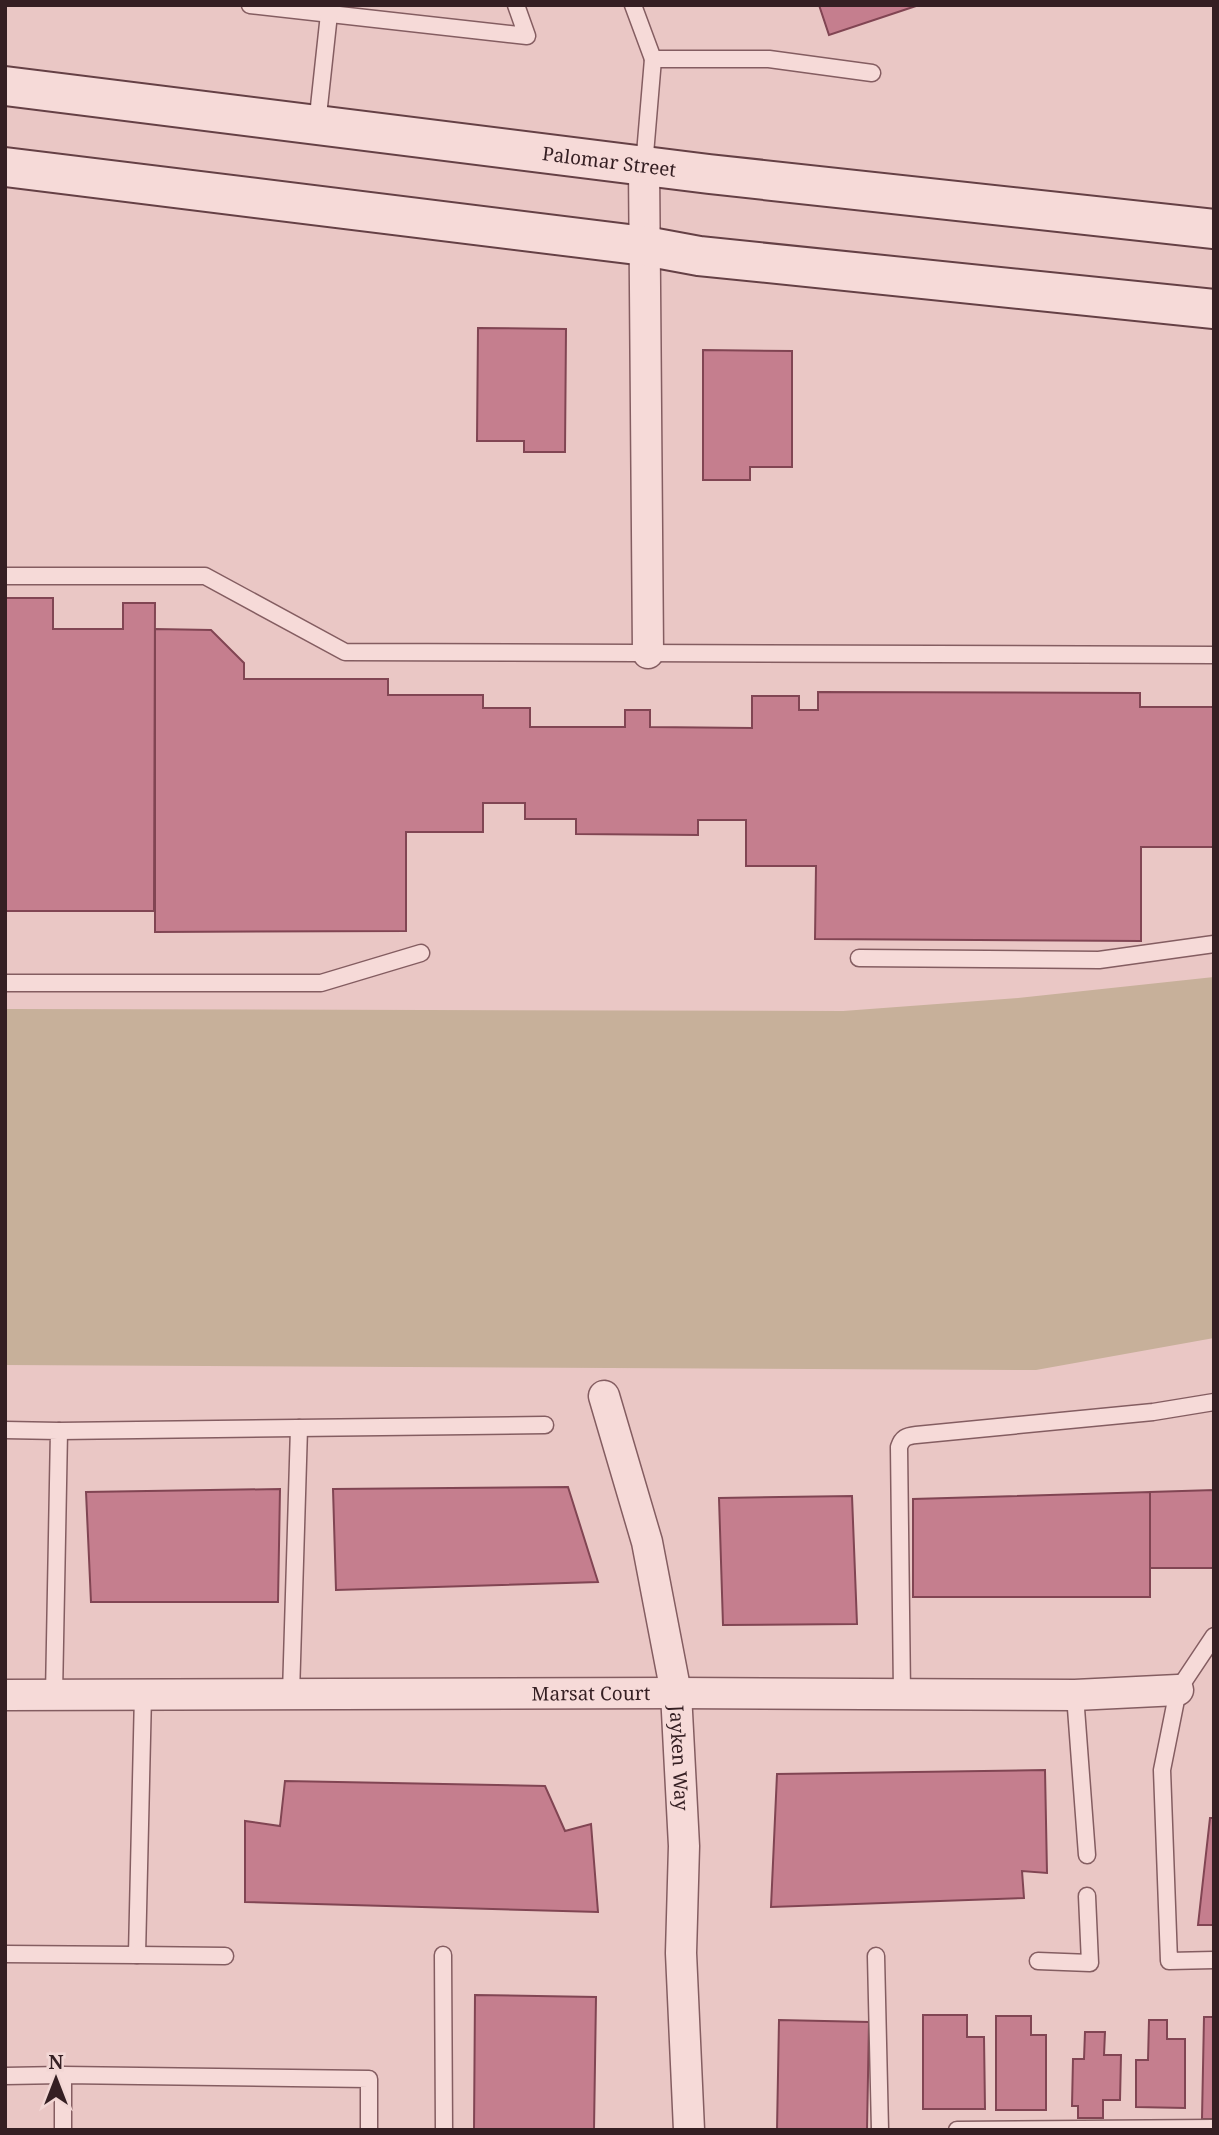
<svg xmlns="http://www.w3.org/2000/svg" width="1219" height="2135" font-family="'Noto Serif',serif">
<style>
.green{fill:#c7b09a}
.building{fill:#c57e8e;stroke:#814553;stroke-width:2}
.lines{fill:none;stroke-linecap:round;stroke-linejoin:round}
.lane-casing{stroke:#845d61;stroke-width:19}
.street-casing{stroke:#845d61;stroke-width:33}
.secondary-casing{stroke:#654045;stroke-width:42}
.lane{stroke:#f6dad8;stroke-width:16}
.street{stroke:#f6dad8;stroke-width:30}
.secondary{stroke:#f6dad8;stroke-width:38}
.labels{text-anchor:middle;stroke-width:7;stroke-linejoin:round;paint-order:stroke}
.street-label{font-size:19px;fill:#351f23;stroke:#f2d6d4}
</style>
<rect width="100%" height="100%" fill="#eac7c5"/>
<path class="green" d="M1214,977V1338L1036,1370L5,1365V1009L843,1011L1018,998Z"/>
<g class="building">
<path d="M819,5H919L829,35Z"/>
<path d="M478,328L566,329L565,452H524V441H477Z"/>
<path d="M703,350L792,351V467H750V480H703Z"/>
<path d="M5,598H53V629H123V603H155L154,911H5Z"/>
<path d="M155,629L211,630L244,663V679H388V695H483V708H530V727H625V710H650V727L752,728V696H799V710H818V692L1140,693V707H1214V847H1141V941L815,939L816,866H746V820H698V835L576,834V819H525V803H483V832H406V931L155,932Z"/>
<path d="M568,1487L598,1582L336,1590L333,1489Z"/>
<path d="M280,1489L278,1602H91L86,1492Z"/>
<path d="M1214,1490V1568H1150V1492Z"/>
<path d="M1150,1492V1597H913V1499Z"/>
<path d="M852,1496L857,1624L723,1625L719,1498Z"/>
<path d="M1045,1770L1047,1873L1022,1871L1024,1898L771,1907L777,1774Z"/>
<path d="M285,1781L545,1786L565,1831L591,1824L598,1912L245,1902V1821L280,1826Z"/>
<path d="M1210,1818H1214V1925H1198Z"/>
<path d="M475,1995L596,1997L594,2130H474Z"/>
<path d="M923,2015H967V2037H984L985,2109H923Z"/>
<path d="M996,2016H1031V2035H1046V2110H996Z"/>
<path d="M1204,2017H1214V2119H1202Z"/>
<path d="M779,2020L869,2022L867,2130H777Z"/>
<path d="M1149,2020H1167V2039H1185V2108L1136,2107V2060H1148Z"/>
<path d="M1085,2032H1105L1104,2055H1121L1120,2100H1103V2118H1078V2106H1072L1073,2059H1084Z"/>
</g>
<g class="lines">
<defs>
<g id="lane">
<path d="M250,5L527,36L516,5"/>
<path d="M633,5L653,59H769L872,73"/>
<path d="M317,125L329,14"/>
<path d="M644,166L653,59"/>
<path d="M5,576H205L345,652L1214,655"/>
<path d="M859,958L1099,960L1214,944"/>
<path d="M5,983H321L421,953"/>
<path d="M5,1430L59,1431L54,1695"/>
<path d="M59,1431L545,1425"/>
<path d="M1214,1636L1178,1690L1162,1770L1169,1961L1214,1960"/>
<path d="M902,1693L899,1447C902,1438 906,1436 916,1435L1153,1412L1214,1402"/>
<path d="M291,1694L299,1428"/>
<path d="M1075,1695L1087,1855"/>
<path d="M5,1954L137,1955L143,1694"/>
<path d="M137,1955L225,1956"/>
<path d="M443,1955L444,2130"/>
<path d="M876,1956L880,2130"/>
<path d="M1038,1961L1090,1963L1087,1896"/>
<path d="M5,2076L63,2075"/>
<path d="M63,2130V2075L369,2079V2130"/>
<path d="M957,2130L1214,2128"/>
</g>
<g id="street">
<path d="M644,166L648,653"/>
<path id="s1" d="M604,1396L647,1542L676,1693L684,1846L681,1953L689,2130"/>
<path id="s2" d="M5,1695L676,1693L1075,1695L1178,1690"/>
</g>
<g id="secondary">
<path id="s3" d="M5,86L709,174L1214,229"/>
<path d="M5,167L645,246L699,256L1214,309"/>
</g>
</defs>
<use href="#lane" class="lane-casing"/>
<use href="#street" class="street-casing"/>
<use href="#secondary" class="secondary-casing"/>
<use href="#lane" class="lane"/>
<use href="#street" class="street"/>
<use href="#secondary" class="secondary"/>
</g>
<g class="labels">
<g class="street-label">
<text dy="7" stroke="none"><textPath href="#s3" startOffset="609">Palomar Street</textPath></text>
<text dy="7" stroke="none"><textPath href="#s2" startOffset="586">Marsat Court</textPath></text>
<text dy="7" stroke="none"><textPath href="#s1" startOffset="371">Jayken Way</textPath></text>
</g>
</g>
<rect width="1219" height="2135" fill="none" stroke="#351f23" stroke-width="14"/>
<g transform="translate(56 2079)" stroke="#f2d6d4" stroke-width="5" paint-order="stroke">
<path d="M0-5L12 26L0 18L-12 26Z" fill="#351f23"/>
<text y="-10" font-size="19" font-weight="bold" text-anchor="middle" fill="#351f23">N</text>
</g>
</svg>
